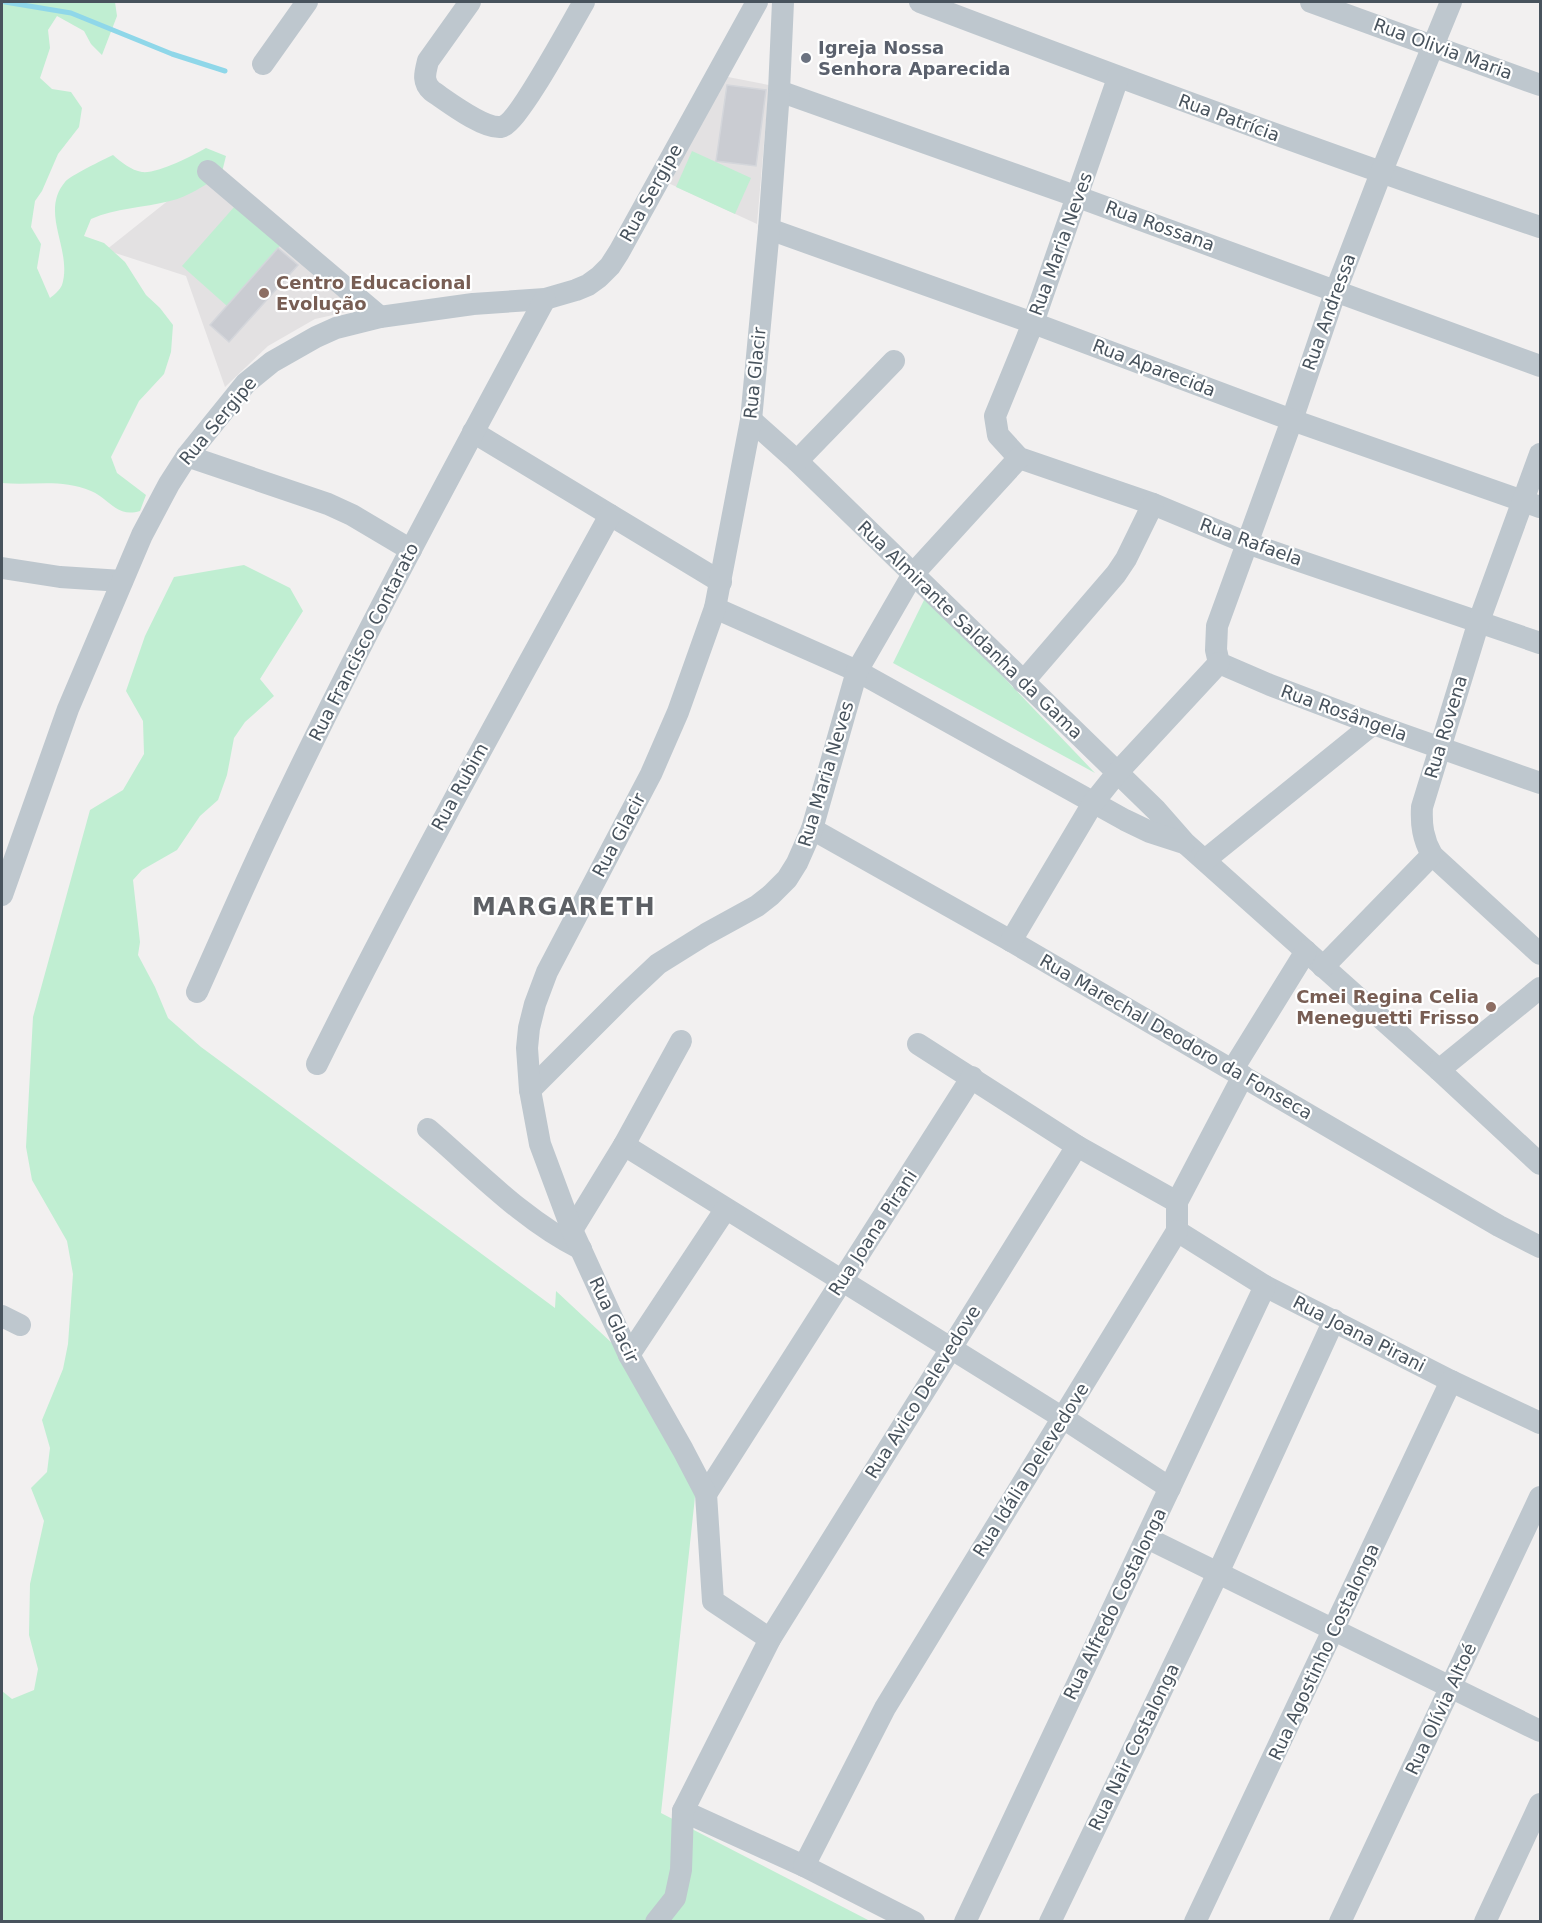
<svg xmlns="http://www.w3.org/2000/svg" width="1542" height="1923" font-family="'DejaVu Sans',sans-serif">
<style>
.education{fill:#e3e1e2}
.green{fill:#c0eed2}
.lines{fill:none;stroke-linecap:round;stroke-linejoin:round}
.stream{stroke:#8fd7e9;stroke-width:5}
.building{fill:#caccd2;stroke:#d4d6db;stroke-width:1.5}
.minor{stroke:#bec7ce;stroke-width:22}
.worship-dot{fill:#6b7280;stroke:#fff;stroke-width:2}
.education-dot{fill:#8d6e63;stroke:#fff;stroke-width:2}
.labels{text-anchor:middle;stroke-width:4.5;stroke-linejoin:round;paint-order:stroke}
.worship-label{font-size:18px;font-weight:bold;fill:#5b616d;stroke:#fff;text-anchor:start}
.street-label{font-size:18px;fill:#48535d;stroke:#fff}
.education-label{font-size:18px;font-weight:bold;fill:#785e54;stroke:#fff;text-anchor:start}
.district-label{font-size:24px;font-weight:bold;letter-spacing:1.5px;fill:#5d6065;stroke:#fff}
</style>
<rect width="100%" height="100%" fill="#f2f0f0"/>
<g class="education">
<path d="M723,76L769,85L757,224L666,182Z"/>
<path d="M199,176L356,310L315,319L268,346L225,387L186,276L106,250Z"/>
</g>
<g class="green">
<path d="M2,2H115L117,16L102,55L91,44L84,31L57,16L48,30L50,48L40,78L52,89L71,92L82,108L79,127L58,154L42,191L35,201L31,227L41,244L37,268L50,298C54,295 60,290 62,285C73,250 39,213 65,182C71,175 103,160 113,155C122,163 131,170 142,172C157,174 192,156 206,148L226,156L221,176C204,185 188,197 170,201C143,208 116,208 91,219L84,236L104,243L125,262L146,295L160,308L173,325L171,352L164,374L139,401L111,457L117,473L146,495L140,511C116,518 110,499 91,491C60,478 33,486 2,483Z"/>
<path d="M692,151L751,178L735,214L676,187Z"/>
<path d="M235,206L280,246L227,306L182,266Z"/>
<path d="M244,565L290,588L303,611L260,679L274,696L245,722L234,738L227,775L218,800L200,816L177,850L142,870L133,880L140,942L138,955L155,987L168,1018L201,1047L555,1308L556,1291L613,1344L698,1469L661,1813L870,1921H2V1691L12,1699L34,1690L38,1669L29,1635L30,1584L44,1521L31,1488L47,1472L50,1448L42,1420L63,1369L68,1344L73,1274L67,1241L32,1180L26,1147L33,1017L90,810L123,790L144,754L143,721L126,691L145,636L174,577Z"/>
<path d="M926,596L1095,773L893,663Z"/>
</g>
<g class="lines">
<path class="stream" d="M5,2L71,13L172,54L225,71"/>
</g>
<g class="building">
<path d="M727,85L766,90L756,166L716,161Z"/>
<path d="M278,248L298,265L229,342L210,325Z"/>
</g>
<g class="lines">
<g class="minor">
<path d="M470,2L428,61C425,73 422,82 432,91C447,101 483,129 501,127C518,124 572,22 584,2"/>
<path d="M920,2C1125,80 1332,157 1540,227"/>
<path d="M1311,2L1540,85"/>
<path d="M1451,2L1381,173L1336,290L1292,420L1217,626L1216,650L1219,663L1270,685L1373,724L1540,783"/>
<path d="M263,64L307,2"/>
<path d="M1118,78L1033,323L995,416L998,435L1019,458L1153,504L1247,543L1540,643"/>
<path d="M779,91L1078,197L1540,366"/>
<path d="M208,171L380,317"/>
<path d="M769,229L1033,323L1292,420L1540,507"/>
<path d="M751,420L797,461L1156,810L1185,843L1439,1070L1540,1164"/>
<path d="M473,432L721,582"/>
<path d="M187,456L328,504L352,515L411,550"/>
<path d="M797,461L894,361"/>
<path d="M2,568L60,577L122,581"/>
<path d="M715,608L857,671L1125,820L1150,832L1184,843"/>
<path d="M1023,682L1116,574L1126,559L1153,504"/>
<path d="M812,829L1011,941L1499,1226L1540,1247"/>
<path d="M1432,855L1540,954"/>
<path d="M1205,860L1373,724"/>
<path d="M2,895L68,709L142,535L169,484L187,456L246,383L272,362L316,337L336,328L380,317L473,304L545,299L576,290L588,285L599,277L610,266L619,252L757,2"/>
<path d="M1011,941L1093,803L1117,773L1219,663"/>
<path d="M1323,967L1432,855C1423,839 1421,825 1422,807L1479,621L1540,454"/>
<path d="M197,992C220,941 242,890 266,839C352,656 449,477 545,299"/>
<path d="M918,1044L1077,1146L1177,1202"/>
<path d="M317,1064C409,878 510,697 610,515"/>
<path d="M1233,1069L1306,951"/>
<path d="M1439,1070L1540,988"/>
<path d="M1243,1076L1177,1202V1231L1265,1286L1451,1381L1540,1423"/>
<path d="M530,1090L625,995L658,964L706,934L757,906L771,895L787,879L797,863L812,829L857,671L913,574L1019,458"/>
<path d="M428,1129C477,1171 523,1220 581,1249"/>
<path d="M624,1145L1063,1418L1170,1488"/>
<path d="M572,1230L624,1145L681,1041"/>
<path d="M2,1316L20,1325"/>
<path d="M629,1355L725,1210"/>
<path d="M706,1494L972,1077"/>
<path d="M1147,1538L1540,1731"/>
<path d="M770,1639L713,1601L706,1494L683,1450L629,1355L572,1230L540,1144L530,1090L527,1048L529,1028L535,1004L547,972L651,774L678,712L715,608L751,420L769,229L779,91L783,2"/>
<path d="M683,1811L804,1866L914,1922"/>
<path d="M804,1866L885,1708L1177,1231"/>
<path d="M656,1922L675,1898L681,1870L683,1811L770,1639L1077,1146"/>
<path d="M965,1922L1265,1286"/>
<path d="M1050,1922L1218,1573L1334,1320"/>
<path d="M1195,1922L1451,1381"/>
<path d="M1340,1922L1540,1497"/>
<path d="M1485,1922L1540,1804"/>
</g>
</g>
<circle class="worship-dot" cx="806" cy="58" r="6"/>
<g class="education-dot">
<circle cx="264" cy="293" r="6"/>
<circle cx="1491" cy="1007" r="6"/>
</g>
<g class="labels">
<g class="worship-label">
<text x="818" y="54">Igreja Nossa<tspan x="818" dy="21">Senhora Aparecida</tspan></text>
</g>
<g class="street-label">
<text transform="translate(1443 49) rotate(20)" y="6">Rua Olivia Maria</text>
<text transform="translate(1229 118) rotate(20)" y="6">Rua Patrícia</text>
<text transform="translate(651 193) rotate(-61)" y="6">Rua Sergipe</text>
<text transform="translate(1160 226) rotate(20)" y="6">Rua Rossana</text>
<text transform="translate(1061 244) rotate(-70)" y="6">Rua Maria Neves</text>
<text transform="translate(1329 312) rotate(-70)" y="6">Rua Andressa</text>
<text transform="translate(1154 368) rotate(21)" y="6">Rua Aparecida</text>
<text transform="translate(755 373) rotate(-84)" y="6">Rua Glacir</text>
<text transform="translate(218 421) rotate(-50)" y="6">Rua Sergipe</text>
<text transform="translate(1251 542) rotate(20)" y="6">Rua Rafaela</text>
<text transform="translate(970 630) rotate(44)" y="6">Rua Almirante Saldanha da Gama</text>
<text transform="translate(364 642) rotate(-63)" y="6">Rua Francisco Contarato</text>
<text transform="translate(1344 713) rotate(20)" y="6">Rua Rosângela</text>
<text transform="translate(1446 727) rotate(-73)" y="6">Rua Rovena</text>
<text transform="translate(826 774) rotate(-73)" y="6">Rua Maria Neves</text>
<text transform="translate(460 787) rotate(-61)" y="6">Rua Rubim</text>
<text transform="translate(619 835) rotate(-62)" y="6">Rua Glacir</text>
<text transform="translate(1176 1037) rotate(30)" y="6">Rua Marechal Deodoro da Fonseca</text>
<text transform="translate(873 1233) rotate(-57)" y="6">Rua Joana Pirani</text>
<text transform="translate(614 1320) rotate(65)" y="6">Rua Glacir</text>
<text transform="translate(1359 1334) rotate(27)" y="6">Rua Joana Pirani</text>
<text transform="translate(923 1392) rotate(-58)" y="6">Rua Avico Delevedove</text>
<text transform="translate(1031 1470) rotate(-58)" y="6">Rua Idália Delevedove</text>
<text transform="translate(1115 1604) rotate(-64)" y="6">Rua Alfredo Costalonga</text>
<text transform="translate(1324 1652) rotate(-65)" y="6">Rua Agostinho Costalonga</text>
<text transform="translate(1441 1709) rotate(-65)" y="6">Rua Olívia Altoé</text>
<text transform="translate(1134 1747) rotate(-64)" y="6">Rua Nair Costalonga</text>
</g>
<g class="education-label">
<text x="276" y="289">Centro Educacional<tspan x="276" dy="21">Evolução</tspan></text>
<text x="1479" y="1003" text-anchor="end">Cmei Regina Celia<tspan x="1479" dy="21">Meneguetti Frisso</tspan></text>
</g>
<g class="district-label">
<text x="564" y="915">MARGARETH</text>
</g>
</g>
<rect width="1542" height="1923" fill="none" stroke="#48535d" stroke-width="6"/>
</svg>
